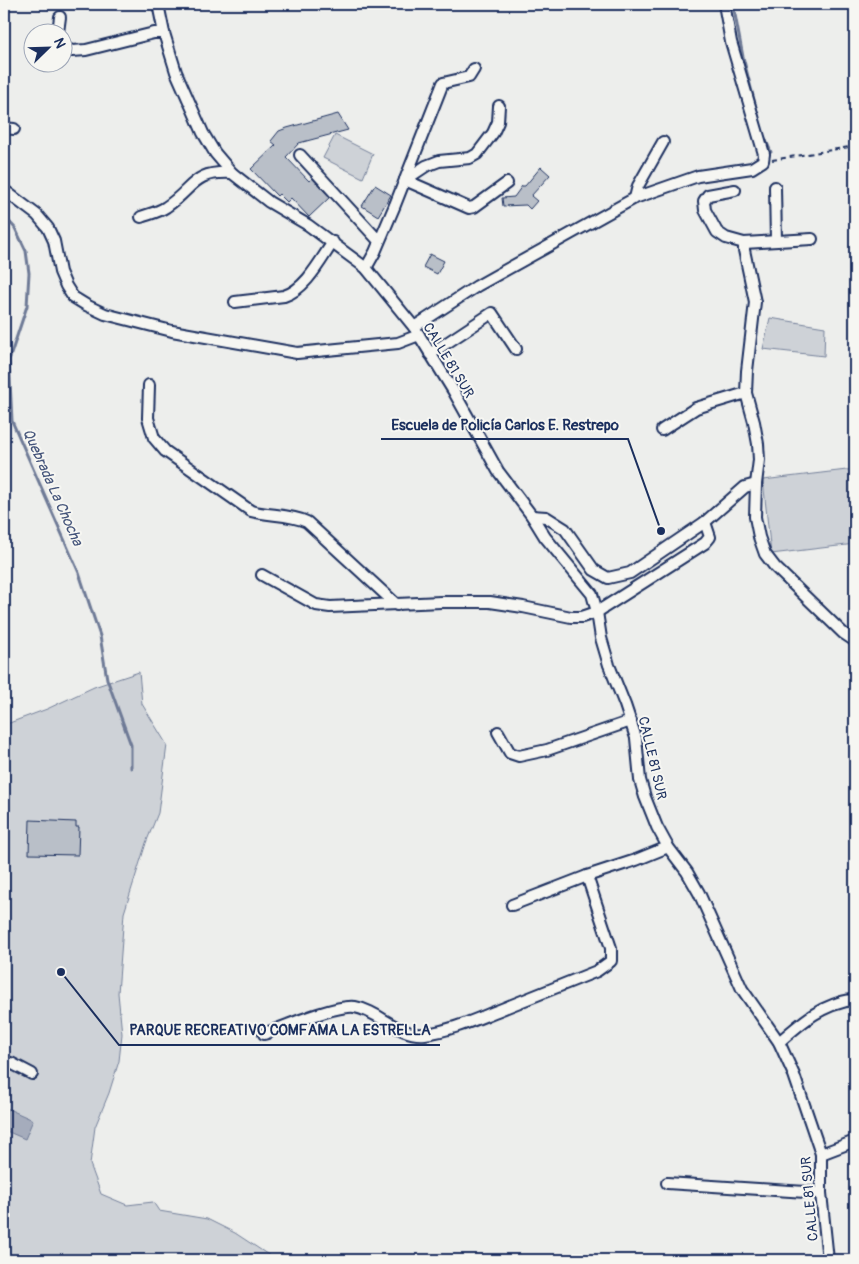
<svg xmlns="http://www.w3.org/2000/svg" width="859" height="1264" font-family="Pangolin,sans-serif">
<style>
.green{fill:#ced2d7;stroke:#74809a}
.water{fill:#a5acbc;stroke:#6e7a96}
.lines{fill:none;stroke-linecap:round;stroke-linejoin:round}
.stream{stroke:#6e7a96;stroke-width:3}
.building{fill:#b9bfc8;stroke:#1b2f5e}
.minor-casing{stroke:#1b2f5e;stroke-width:14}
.path{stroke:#1b2f5e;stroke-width:2;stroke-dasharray:5 4;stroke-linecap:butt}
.minor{stroke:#f6f6f2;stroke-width:10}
.labels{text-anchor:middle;stroke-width:4;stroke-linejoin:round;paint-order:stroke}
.street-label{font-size:14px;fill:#1b2f5e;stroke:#f6f6f2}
.water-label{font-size:15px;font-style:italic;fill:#44547a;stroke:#f6f6f2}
.leader{fill:none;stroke:#1b2f5e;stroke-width:2}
.callout-dot{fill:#1b2f5e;stroke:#f6f6f2;stroke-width:2}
.callout-label{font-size:15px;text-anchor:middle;font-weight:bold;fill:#1b2f5e;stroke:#f6f6f2;stroke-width:4;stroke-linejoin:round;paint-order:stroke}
</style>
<rect width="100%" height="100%" fill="#edeeec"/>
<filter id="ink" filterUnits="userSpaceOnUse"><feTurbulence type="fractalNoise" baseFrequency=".02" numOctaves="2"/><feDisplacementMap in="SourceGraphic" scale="10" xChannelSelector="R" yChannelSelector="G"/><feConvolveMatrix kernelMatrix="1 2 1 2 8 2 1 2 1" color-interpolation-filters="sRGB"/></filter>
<g filter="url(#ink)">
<g class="green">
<path d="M335,135L373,154L363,178L323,158Z"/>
<path d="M770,318L825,327L824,356L763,349Z"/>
<path d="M855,469V544L771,554L763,480Z"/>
<path d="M139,672L142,704L167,745L158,813L146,843L124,913L118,993L122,1034L119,1061L109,1093L95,1127L90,1164L101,1194L127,1205L153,1202L159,1211L207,1219L235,1233L276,1260H4V725L47,709L94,687Z"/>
</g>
<path class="water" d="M4,1107L33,1120L25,1139L4,1130Z"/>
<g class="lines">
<g class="stream">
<path d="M733,4L743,57L761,127"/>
<path d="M764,136L771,152"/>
<path d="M4,216L15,228L26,251L29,273L27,306L9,360L12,421L79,573L100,636L107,679L131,745V768"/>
</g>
</g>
<g class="building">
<path d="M338,114L348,130L299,143L286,157L309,181L312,178L330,197L309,217L291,198L287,202L279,194L277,196L251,169L276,145L271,141L279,131L287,128Z"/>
<path d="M541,167L550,175L531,196L537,201L530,209L526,205L503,206L502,198L514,197L522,186H525Z"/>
<path d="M375,185L391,195L378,216L362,206Z"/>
<path d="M430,254L444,261L437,274L423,267Z"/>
<path d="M30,820L76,822V827H79L78,855L29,854Z"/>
</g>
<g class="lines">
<defs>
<g id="minor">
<path d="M158,4L164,33L176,72L203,133L215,153L232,173L269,202L308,225L366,268L414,327L454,392L498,471L532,516L545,537L592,594L597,612L601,638L609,665L625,705L636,738L640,780L645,797L657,827L668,847L687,872L699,893L742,989L779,1042L794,1075L821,1154V1193L828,1260"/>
<path d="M58,32L60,17"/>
<path d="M62,47L72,51L86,50L154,33H164"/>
<path d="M4,128L14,129"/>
<path d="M300,155L379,241"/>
<path d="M405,180L426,166L439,161L470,158L477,154L493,133L498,122L499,106"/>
<path d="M405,180L469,208L474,207L507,183"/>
<path d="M775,187L776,241"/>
<path d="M4,190L37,215L48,228L54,241L60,272L66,286L73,297L86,305L105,314L172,331L297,353L398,343L419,335"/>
<path d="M735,190L708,195L704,201L705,210L717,232L726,238L744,243V250L755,302L747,371L746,393L754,422L758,444L759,460L756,484L755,517L759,537L765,554L775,567L843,633L855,641"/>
<path d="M635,198L638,186L663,142"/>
<path d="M141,217C149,214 159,212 166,207C195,188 191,171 232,173"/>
<path d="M744,243L812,239"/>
<path d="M366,268L375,252L395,205L443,83L469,77L474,69"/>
<path d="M235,302L284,296C306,289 320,261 333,242"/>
<path d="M414,327L477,286L635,198L698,176L752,168L763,161L764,154L731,42L724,4"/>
<path d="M430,354L492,313L516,349"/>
<path d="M149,385L148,418L154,438L165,451L251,511C269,516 290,514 307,522L397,605"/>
<path d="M662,430L696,408L746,393"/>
<path d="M532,516L546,517L565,529L594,570L608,578L630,573L705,522L745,487L756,484"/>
<path d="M262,575L316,605L330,607L441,602H490L523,607L571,617H582L597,612L705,543L710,537L705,522"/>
<path d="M498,732L510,753L519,756L547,750L631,721"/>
<path d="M512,905L587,876"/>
<path d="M264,1034C283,1027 337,1004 355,1007C379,1011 399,1037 425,1034C450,1031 474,1020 497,1011C530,998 564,984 597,971L611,961V948L587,876L636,860L668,847"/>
<path d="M779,1042C804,1020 821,1005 855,999"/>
<path d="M11,1063L32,1074"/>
<path d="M821,1154L855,1141"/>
<path d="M667,1183L821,1193"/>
</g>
</defs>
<use href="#minor" class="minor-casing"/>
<path class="path" d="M772,160L855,146"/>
<use href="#minor" class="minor"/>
</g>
</g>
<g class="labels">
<g class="street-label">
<text transform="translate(449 360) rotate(59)" y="5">CALLE 81 SUR</text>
<text transform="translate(653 758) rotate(77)" y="5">CALLE 81 SUR</text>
<text transform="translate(809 1199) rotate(-95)" y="5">CALLE 81 SUR</text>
</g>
<g class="water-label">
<text transform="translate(53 487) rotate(66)" y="5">Quebrada La Chocha</text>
</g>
</g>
<path class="leader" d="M661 531L628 439H381M61 972L119 1045H440"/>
<g class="callout-dot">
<circle cx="661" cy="531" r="5"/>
<circle cx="61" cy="972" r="5"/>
</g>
<g class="callout-label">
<text x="505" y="430">Escuela de Policía Carlos E. Restrepo</text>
<text x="280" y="1035">PARQUE RECREATIVO COMFAMA LA ESTRELLA</text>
</g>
<rect width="859" height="1264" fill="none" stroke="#f6f6f2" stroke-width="20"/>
<rect x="10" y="10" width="839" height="1244" fill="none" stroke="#1b2f5e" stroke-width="2" filter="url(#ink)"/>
<g transform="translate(48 48) rotate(67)"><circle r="24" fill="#f6f6f2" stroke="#9ea6b7"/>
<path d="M0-4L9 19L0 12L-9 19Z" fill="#1b2f5e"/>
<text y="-8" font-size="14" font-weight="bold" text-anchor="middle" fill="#1b2f5e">N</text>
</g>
</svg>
